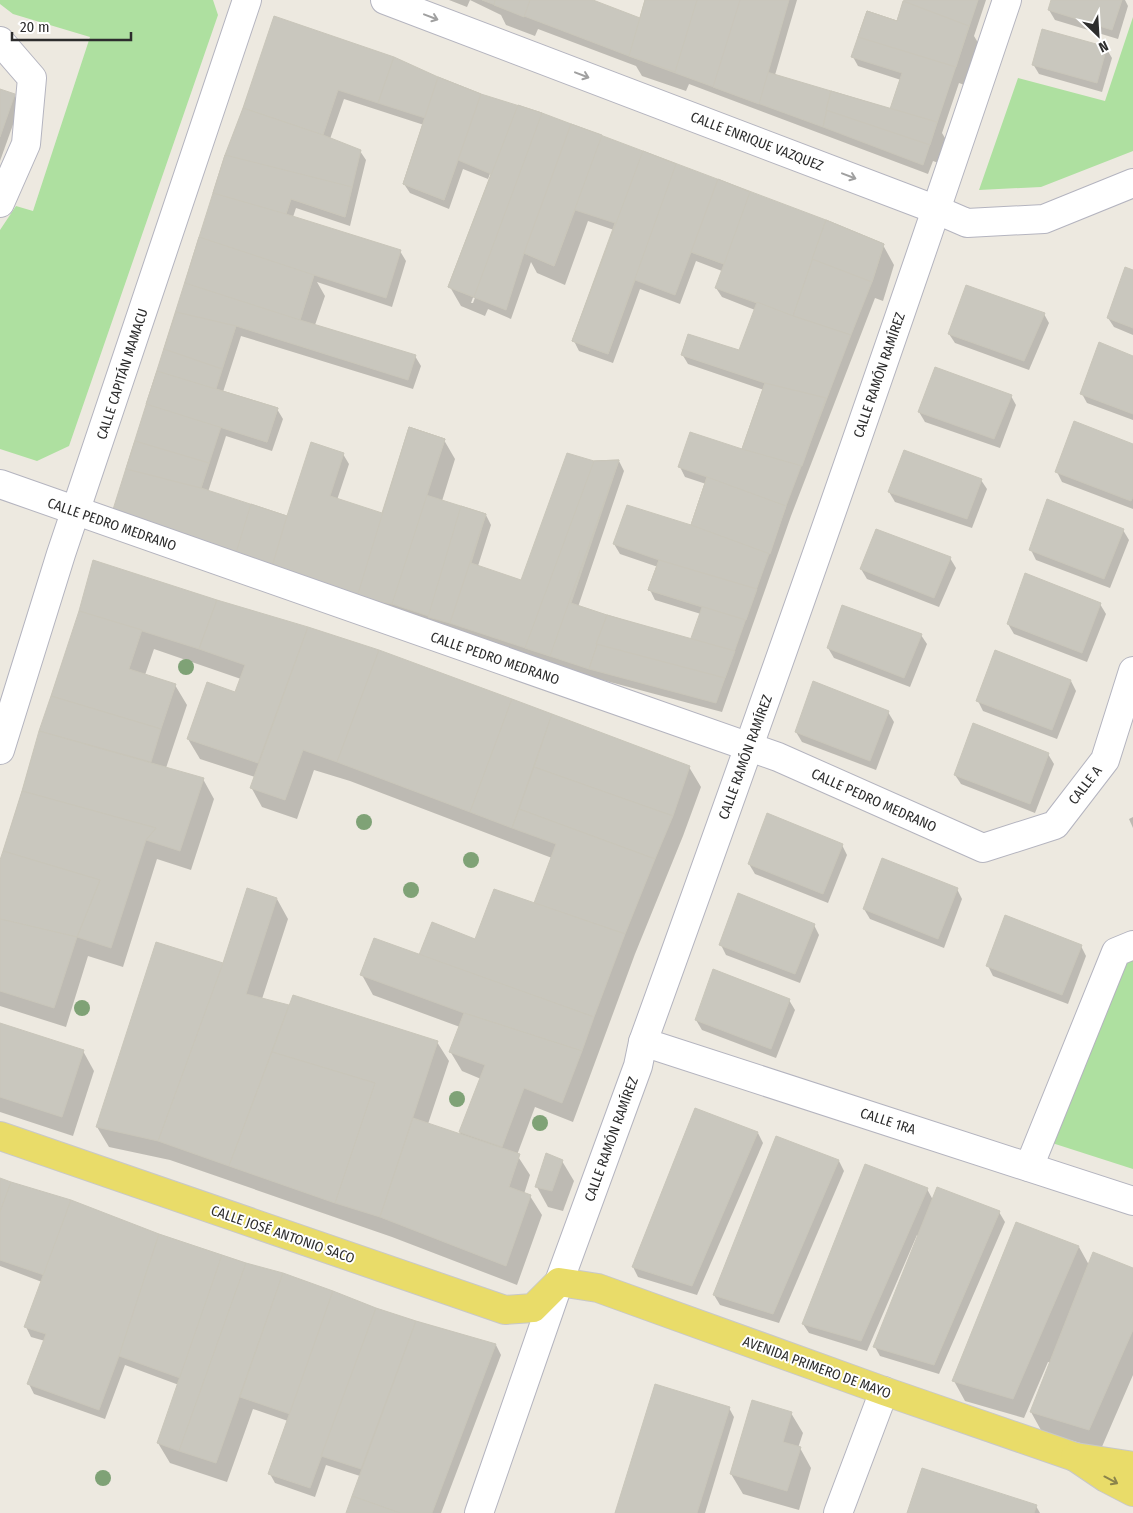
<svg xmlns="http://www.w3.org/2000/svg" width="1133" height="1513" font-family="'Fira Sans Condensed',sans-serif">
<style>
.green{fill:#aee0a0}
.shadow{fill:#0003;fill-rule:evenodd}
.building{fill:#c9c7be;stroke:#c9c6ba}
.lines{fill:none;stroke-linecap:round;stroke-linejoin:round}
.minor-casing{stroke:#b4b4bf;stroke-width:30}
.major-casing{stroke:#c8c8c8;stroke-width:30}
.minor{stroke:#fff;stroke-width:28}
.major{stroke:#e9dc69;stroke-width:28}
.tree{fill:#7fa276}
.oneway{stroke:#a0a0a0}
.oneway2{stroke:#8b844b}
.labels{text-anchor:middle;stroke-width:4;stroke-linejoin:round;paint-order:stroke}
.street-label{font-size:14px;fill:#2d2d2d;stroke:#fff}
</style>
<rect width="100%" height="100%" fill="#ede9e0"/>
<g class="green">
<path d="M0,0H213L218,15L69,446L37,461L0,449V230L16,206L33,211L90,37L13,14L0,4Z"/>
<path d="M1133,17V151L1041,187L979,190L1018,78L1105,101Z"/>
<path d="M1133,957V1169L1049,1142L1123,961Z"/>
</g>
<g class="shadow">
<path d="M449,0H590L641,22L647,0H797L775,75L891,110L901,80L858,66L853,57L898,22L905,0H986L974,36L980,46L967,86L959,83L942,133L948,143L941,164L933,161L928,174L689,84L686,91L642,76L636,66L538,29L535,36L506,25L501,15L470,0L467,7Z"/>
<path d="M1053,0H1125L1128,6L1118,39L1055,20L1049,10Z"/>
<path d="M275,18L394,58L438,78L481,95L542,114L601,136L825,221L883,245L894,265L883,301L875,298L791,516L722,712L595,678L405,616L403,623L370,616L364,606L277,579L243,563L117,529L112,519L226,156ZM344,99L424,125L404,184L410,193L449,209L463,169L488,179L516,106L518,107L450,287L461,306L485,316L488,309L511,319L531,262L537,273L565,285L588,221L614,230L574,341L579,351L613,363L640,289L680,304L696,261L722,271L716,288L722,297L755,310L740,352L689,335L682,354L688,364L764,390L743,451L691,434L680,467L685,477L706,484L691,527L627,506L614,544L620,554L658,567L650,590L655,600L701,614L692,640L578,607L624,471L619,461L593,462L568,455L521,582L478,566L491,525L486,515L442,501L455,459L444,440L410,429L383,517L381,514L337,500L349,464L343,454L311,444L288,517L208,492L226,436L272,451L283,419L277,409L223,392L241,336L413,389L421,366L415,356L315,325L325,296L317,282L392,307L406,261L400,251L293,217L296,208L350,226L366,160L360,151L330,139ZM536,127H538L473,303H471Z"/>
<path d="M1106,48L1112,58L1102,92L1039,74L1033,64Z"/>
<path d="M0,90L14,95L20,105L0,161Z"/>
<path d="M1133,271V335L1114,327L1108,318Z"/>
<path d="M1044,314L1049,323L1029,370L955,343L949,334Z"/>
<path d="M1133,357V420L1087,403L1082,394Z"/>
<path d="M1011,396L1016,405L1000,448L925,422L919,412Z"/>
<path d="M1133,446V509L1062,482L1057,472Z"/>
<path d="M981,480L987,489L972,528L895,502L889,492Z"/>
<path d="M1123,530L1129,540L1110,588L1036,560L1031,550Z"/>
<path d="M950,558L956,568L939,607L867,579L861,569Z"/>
<path d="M94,562L378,651L689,767L701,787L683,836L635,954L573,1122L535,1107L517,1155L530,1175L524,1194L530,1196L542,1215L517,1285L392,1237L170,1160L109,1147L97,1127L224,964L277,899L288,919L262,999L437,1042L449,1061L428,1124L460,1134L481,1079L462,1071L450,1051L460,1027L373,995L362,975L476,940L534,905L552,858L350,781L314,770L297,819L262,807L251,787L255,777L200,759L188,739L236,693L241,679L154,649L145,675L175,685L187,705L166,768L203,779L214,799L191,870L157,859L123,967L88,956L66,1027L0,1006V864L40,731L80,611Z"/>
<path d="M1100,604L1106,614L1087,662L1014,634L1008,624Z"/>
<path d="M921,635L927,644L910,687L834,658L828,648Z"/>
<path d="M1071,681L1076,691L1057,739L983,711L978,701Z"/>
<path d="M888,712L894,722L876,770L802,742L796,732Z"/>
<path d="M974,725L1048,754L1054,764L1035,813L961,784L955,775Z"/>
<path d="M1133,817V828L1129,819Z"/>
<path d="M842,845L847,855L828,903L755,874L749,864Z"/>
<path d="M957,889L962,899L944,948L870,919L864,909Z"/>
<path d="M814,925L819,935L800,983L726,955L721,945Z"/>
<path d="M1081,946L1086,956L1068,1004L993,976L988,966Z"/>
<path d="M789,1000L795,1010L776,1058L702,1030L696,1020Z"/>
<path d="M0,1025L83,1051L94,1071L73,1136L0,1112Z"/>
<path d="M758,1133L763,1143L697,1295L638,1277L633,1267Z"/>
<path d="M777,1138L839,1161L844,1171L779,1323L720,1305L714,1295Z"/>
<path d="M562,1161L574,1181L563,1211L548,1207L537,1187Z"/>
<path d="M0,1179L159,1236L222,1256L282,1274L375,1309L496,1345L501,1355L441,1513H348L360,1476L326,1465L315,1497L275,1483L270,1474L288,1421L253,1409L227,1482L170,1463L158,1443L179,1385L125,1365L105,1419L34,1394L29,1384L45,1341L31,1337L26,1327L42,1282L0,1266Z"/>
<path d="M927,1189L933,1200L938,1189L999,1212L1005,1222L939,1374L880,1356L875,1347L919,1236L917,1235L867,1351L809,1333L803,1324Z"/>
<path d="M1079,1247L1089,1265L1133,1269V1375L1101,1449L1042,1432L1031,1412L1051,1363L1048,1362L1024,1418L965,1401L954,1381Z"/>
<path d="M729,1408L734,1417L705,1513H616Z"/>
<path d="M791,1413L803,1433L798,1448H800L811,1468L799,1510L743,1494L731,1474Z"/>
<path d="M1036,1506L1040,1513H908Z"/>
</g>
<g class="building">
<path d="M482,0H593L640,18L645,0H788L767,72L831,91L823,127L629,56Z"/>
<path d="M495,0H530L524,17L494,5Z"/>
<path d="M645,0H697L675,72L629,56Z"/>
<path d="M740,0H789L759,104L713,87Z"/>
<path d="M904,0H978L923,165L823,127L831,91L890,109L902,73L851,57L867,11L897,21Z"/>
<path d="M1051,0H1122L1112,30L1048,10Z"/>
<path d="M903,1L969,26L956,67L858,37L867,11L897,21Z"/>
<path d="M274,16L394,57L378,103L338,90L323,135L243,108Z"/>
<path d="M1042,29L1107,47L1097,83L1032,65Z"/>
<path d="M394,57L438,77L481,94L542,113L826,220L793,316L715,288L724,264L691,252L675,295L635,280L608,354L572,341L615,223L575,210L554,266L524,253L506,310L448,287L491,174L458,160L444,200L403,184L425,118L378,103Z"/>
<path d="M438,77L481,94L444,200L403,184Z"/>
<path d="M0,89L15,94L0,137Z"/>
<path d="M831,91L937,122L930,145L826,110Z"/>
<path d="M518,105L542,113L474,297L448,287Z"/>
<path d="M243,108L323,135L361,150L345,217L291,199L286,214L401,250L386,298L314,275L300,320L416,355L408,380L236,326L216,389L278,408L267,442L221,427L201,488L287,516L311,442L344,453L330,496L382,513L409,427L445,439L426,495L486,514L471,563L521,580L567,453L594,461L619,460L571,603L607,615L589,669L392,604L357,597L110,519L225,155Z"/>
<path d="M571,124L602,135L554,266L524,253Z"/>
<path d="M643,151L676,164L608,354L572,341Z"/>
<path d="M225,155L352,187L345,217L291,199L286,214L213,193Z"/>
<path d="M718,179L750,192L724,264L691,252Z"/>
<path d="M826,220L884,244L872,282L851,335L793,316Z"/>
<path d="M826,220L884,244L872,282L812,259Z"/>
<path d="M199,237L314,275L300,320L185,283Z"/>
<path d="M1125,267L1133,270V328L1107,318Z"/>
<path d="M966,285L1045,313L1024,361L948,334Z"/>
<path d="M757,302L793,316L851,335L786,506L716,703L589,669L607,615L690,641L702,607L648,590L659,560L613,544L627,505L691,525L707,477L678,467L690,432L742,449L765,383L681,355L688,334L739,350Z"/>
<path d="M176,312L236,326L222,369L164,349Z"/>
<path d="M1099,342L1133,356V414L1080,394Z"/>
<path d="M935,367L1012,395L994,439L918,412Z"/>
<path d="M157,371L278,408L267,442L146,404Z"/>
<path d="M765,383L826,398L802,466L742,449Z"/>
<path d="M1074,421L1133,444V497L1131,501L1055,472Z"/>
<path d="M409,427L445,439L392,604L357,597Z"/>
<path d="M135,441L209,463L201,488L126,469Z"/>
<path d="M904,450L982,479L967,519L888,492Z"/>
<path d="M619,460L550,656L525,648L594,461Z"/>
<path d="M707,477L786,506L770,554L691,525Z"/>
<path d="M1047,499L1124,529L1104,579L1029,550Z"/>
<path d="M251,504L287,516L271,570L236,553Z"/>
<path d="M461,506L486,514L450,623L428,617Z"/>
<path d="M876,529L951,557L934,598L860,569Z"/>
<path d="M93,560L217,600L199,649L79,611Z"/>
<path d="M659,560L757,589L746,620L648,590Z"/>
<path d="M1025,573L1101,603L1082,653L1007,624Z"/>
<path d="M217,600L308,627L258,763L187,739L207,682L235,692L245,665L199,649Z"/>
<path d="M842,605L922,634L904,678L827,648Z"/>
<path d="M79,611L142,630L129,669L176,684L161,729L51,696Z"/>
<path d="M607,615L735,651L725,678L596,644Z"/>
<path d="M308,627L379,650L337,762L303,750L285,800L250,788Z"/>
<path d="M379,650L512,699L470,812L337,762Z"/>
<path d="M995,650L1071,680L1052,730L976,701Z"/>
<path d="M813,681L889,711L870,761L795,732Z"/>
<path d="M51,696L161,729L151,762L39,731Z"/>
<path d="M512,699L552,714L512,828L470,812Z"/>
<path d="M552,714L690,766L673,816L534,767Z"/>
<path d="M973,723L1049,753L1030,804L954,775Z"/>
<path d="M39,731L204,778L180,851L146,840L156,828L22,791Z"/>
<path d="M534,767L673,816L655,859L519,809Z"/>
<path d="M22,791L156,828L146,840L111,948L77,937L100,880L3,851Z"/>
<path d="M519,809L655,859L625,934L534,903L556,844L512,828Z"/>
<path d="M767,813L843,844L823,894L748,864Z"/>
<path d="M3,851L100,880L77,937L0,919V860Z"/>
<path d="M882,858L958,888L938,939L863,909Z"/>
<path d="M247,888L277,898L246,994L289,1005L229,1166L158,1141L223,963Z"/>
<path d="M494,889L625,934L594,1017L419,955L432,922L475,939Z"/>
<path d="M738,893L815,924L795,974L719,945Z"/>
<path d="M1005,915L1082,945L1062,995L986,966Z"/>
<path d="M0,919L77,937L54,1008L0,991Z"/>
<path d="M374,938L594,1017L582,1051L464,1013L360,975Z"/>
<path d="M156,942L223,963L158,1141L96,1127Z"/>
<path d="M713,969L790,999L771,1049L695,1020Z"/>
<path d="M293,995L438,1041L380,1217L335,1203L375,1083L272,1052Z"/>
<path d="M464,1013L582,1051L562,1103L524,1088L502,1147L459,1132L485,1065L449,1052Z"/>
<path d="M0,1023L84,1050L62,1117L0,1097Z"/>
<path d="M272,1052L375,1083L335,1203L229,1166Z"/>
<path d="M695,1108L758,1132L692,1286L632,1267Z"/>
<path d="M413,1118L520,1154L509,1187L531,1195L506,1266L380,1217Z"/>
<path d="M776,1136L839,1160L773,1314L713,1295Z"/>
<path d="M546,1153L563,1160L552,1191L535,1187Z"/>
<path d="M865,1164L928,1188L861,1341L802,1324Z"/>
<path d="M0,1178L11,1182L0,1212Z"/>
<path d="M11,1182L71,1200L44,1275L0,1260V1212Z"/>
<path d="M937,1187L1000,1211L934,1365L873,1347Z"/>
<path d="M71,1200L159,1234L119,1356L99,1410L27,1384L46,1334L24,1327Z"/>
<path d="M1016,1222L1079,1246L1013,1399L952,1381Z"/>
<path d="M159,1234L222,1255L180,1378L119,1356Z"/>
<path d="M1093,1252L1133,1268V1330L1089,1430L1030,1412Z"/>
<path d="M222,1255L246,1263L179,1451L157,1443Z"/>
<path d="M246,1263L283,1273L216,1463L179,1451Z"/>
<path d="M283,1273L333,1291L290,1414L240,1397Z"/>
<path d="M333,1291L376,1308L310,1488L268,1474Z"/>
<path d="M376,1308L416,1321L361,1469L321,1456Z"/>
<path d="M416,1321L496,1344L432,1513H400L352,1496Z"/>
<path d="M655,1384L730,1407L697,1513H615Z"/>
<path d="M752,1400L792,1412L783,1442L801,1447L787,1491L730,1474Z"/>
<path d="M922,1468L1037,1505L1034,1513H907Z"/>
<path d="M352,1496L400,1513H346Z"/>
</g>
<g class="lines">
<defs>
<g id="minor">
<path d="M385,0L937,210L967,223L1044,219L1133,183"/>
<path d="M0,41L32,78L26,144L0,203"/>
<path d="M0,484L778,757L983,848L1055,825L1105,760L1133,671"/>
<path d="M0,750L61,554L247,0"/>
<path d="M643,1042L1133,1201"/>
<path d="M1029,1167L1116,952L1133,945"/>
<path d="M479,1513L559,1282L638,1066L643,1042C768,696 890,349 1007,0"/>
<path d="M838,1513L884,1391"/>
</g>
<g id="major">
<path d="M0,1136L505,1310L533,1308L559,1282L598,1288L884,1391L1075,1457"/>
<path d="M1133,1466L1075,1457L1106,1478L1133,1492"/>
</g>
</defs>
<use href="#minor" class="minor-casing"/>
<use href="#major" class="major-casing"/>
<use href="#minor" class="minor"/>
<use href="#major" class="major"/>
</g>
<g class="tree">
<circle cx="186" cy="667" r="8"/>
<circle cx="364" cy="822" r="8"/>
<circle cx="471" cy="860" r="8"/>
<circle cx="411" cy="890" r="8"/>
<circle cx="82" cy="1008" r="8"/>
<circle cx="457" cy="1099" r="8"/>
<circle cx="540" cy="1123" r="8"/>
<circle cx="103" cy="1478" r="8"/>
</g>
<defs><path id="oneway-shaft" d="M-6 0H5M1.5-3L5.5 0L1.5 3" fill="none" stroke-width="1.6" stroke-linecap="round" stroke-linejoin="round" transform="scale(1.25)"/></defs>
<g class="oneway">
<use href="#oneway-shaft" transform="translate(431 17) rotate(21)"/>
<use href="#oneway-shaft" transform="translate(582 75) rotate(21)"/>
<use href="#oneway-shaft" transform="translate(849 176) rotate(21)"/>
</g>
<use class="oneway2" href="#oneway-shaft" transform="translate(1111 1480) rotate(28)"/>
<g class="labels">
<g class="street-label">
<text transform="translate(757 141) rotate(21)" y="5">CALLE ENRIQUE VAZQUEZ</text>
<text transform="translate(122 374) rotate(-72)" y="5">CALLE CAPITÁN MAMACU</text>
<text transform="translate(879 375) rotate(-71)" y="5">CALLE RAMÓN RAMÍREZ</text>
<text transform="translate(112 524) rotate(19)" y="5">CALLE PEDRO MEDRANO</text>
<text transform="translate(495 658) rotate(19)" y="5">CALLE PEDRO MEDRANO</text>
<text transform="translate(745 757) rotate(-70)" y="5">CALLE RAMÓN RAMÍREZ</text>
<text transform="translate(1085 785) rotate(-52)" y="5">CALLE A</text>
<text transform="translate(874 800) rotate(24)" y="5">CALLE PEDRO MEDRANO</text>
<text transform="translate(888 1121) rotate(18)" y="5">CALLE 1RA</text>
<text transform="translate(611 1139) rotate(-70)" y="5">CALLE RAMÓN RAMÍREZ</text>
<text transform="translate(283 1234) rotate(19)" y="5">CALLE JOSÉ ANTONIO SACO</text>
<text transform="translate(817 1367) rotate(20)" y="5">AVENIDA PRIMERO DE MAYO</text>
</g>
</g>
<g transform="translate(1098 35) rotate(155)" stroke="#ffffff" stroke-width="4" paint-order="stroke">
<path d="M0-4L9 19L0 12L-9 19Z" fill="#2d2d2d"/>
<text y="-8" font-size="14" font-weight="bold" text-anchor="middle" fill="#2d2d2d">N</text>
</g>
<path d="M12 32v8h119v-8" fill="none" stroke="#2d2d2d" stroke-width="2.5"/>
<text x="20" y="32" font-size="15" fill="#2d2d2d" stroke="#ffffff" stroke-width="4" paint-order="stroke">20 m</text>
</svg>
